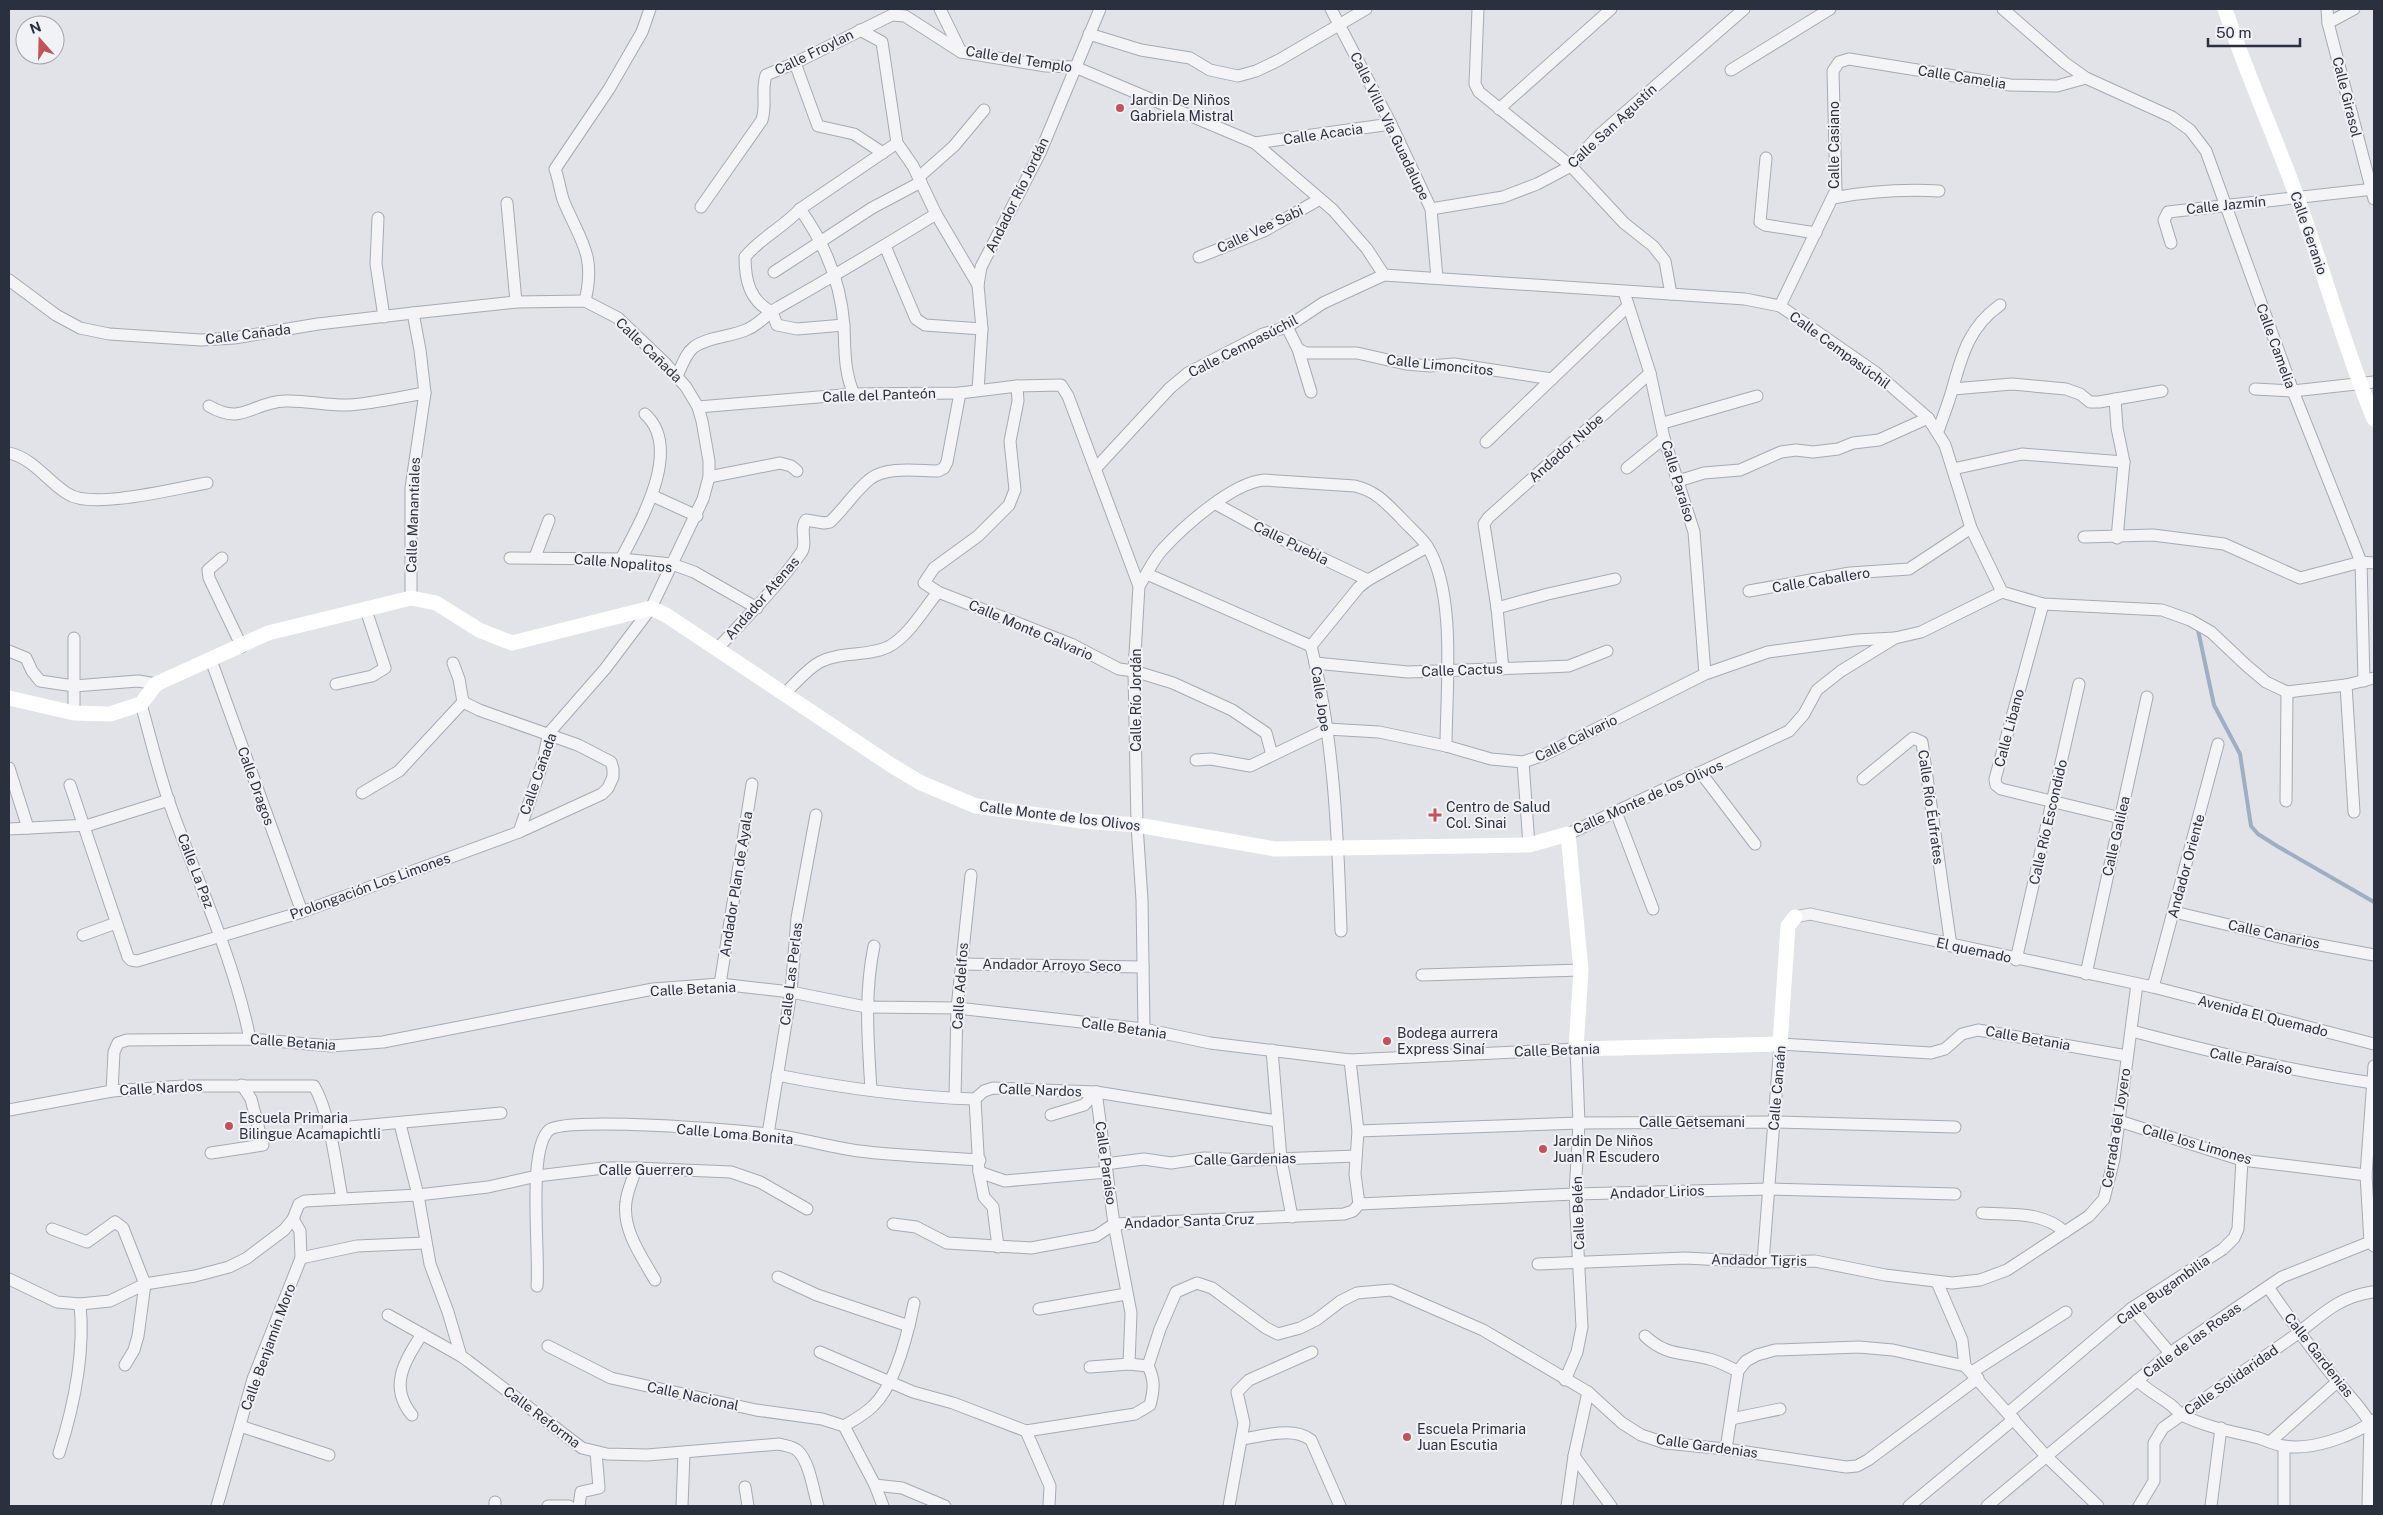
<svg xmlns="http://www.w3.org/2000/svg" width="2383" height="1515" font-family="'Public Sans',sans-serif">
<style>
.lines{fill:none;stroke-linecap:round;stroke-linejoin:round}
.stream{stroke:#a0aec4;stroke-width:4}
.street-casing{stroke:#a7aab2;stroke-width:13}
.street{stroke:#f4f4f7;stroke-width:11}
.secondary{stroke:#fff;stroke-width:15}
.poi-dot{fill:#c0545a;stroke:#f1f2f6;stroke-width:2}
.labels{text-anchor:middle;stroke-width:4;stroke-linejoin:round;paint-order:stroke}
.street-label{font-size:14px;fill:#2b303e;stroke:#f1f2f6}
.poi-label{font-size:14px;fill:#2b303e;stroke:#f1f2f6;text-anchor:start}
</style>
<rect width="100%" height="100%" fill="#e1e3e8"/>
<g class="lines">
<path class="stream" d="M2198,630L2214,705L2240,754L2251,826L2258,834L2277,846L2374,902"/>
<defs>
<g id="street">
<path d="M940,9L961,52"/>
<path d="M1331,9L1391,124L1431,209L1437,278"/>
<path d="M1478,9L1475,84L1479,92L1571,166L1624,223L1653,246L1665,261L1671,294"/>
<path d="M2003,9L2065,63L2086,78L2172,117L2190,130L2206,151L2293,391L2361,562L2364,681"/>
<path d="M2327,9L2328,23L2374,199"/>
<path d="M2328,23L2354,9"/>
<path d="M860,30L882,42L897,143L913,166L936,214L978,285"/>
<path d="M1089,34L1141,50L1190,58L1210,70L1238,76L1256,71L1279,60L1366,9"/>
<path d="M795,63L818,126L854,134L883,153"/>
<path d="M1731,70L1830,9"/>
<path d="M1499,109L1611,9"/>
<path d="M1255,143L1391,124"/>
<path d="M1766,158L1760,222L1765,225L1816,233"/>
<path d="M919,177L954,146L984,110"/>
<path d="M1833,198C1870,191 1901,189 1939,191"/>
<path d="M507,203L516,302"/>
<path d="M701,207L762,120C767,104 761,92 766,75L795,63L892,15L905,16L961,52L1046,66L1075,67L1255,143L1333,210L1367,249L1384,275"/>
<path d="M800,209C825,244 841,283 844,326C845,350 844,372 854,394"/>
<path d="M1431,209L1503,197L1537,184L1571,166L1597,137L1744,9"/>
<path d="M378,218L376,264L384,317"/>
<path d="M2171,243L2164,220L2168,212L2374,189"/>
<path d="M885,246L916,319L925,325L982,329"/>
<path d="M1199,257L1264,231L1320,199"/>
<path d="M774,272L872,208L921,182"/>
<path d="M9,280L56,315L80,328L109,334L201,340L234,338L318,324L413,313L516,302L585,301L618,318L666,364L686,387L698,407L702,421L709,461V477L703,499L651,608L605,669L549,733L542,765L519,832"/>
<path d="M1624,292L1650,373L1664,438L1694,532L1705,674"/>
<path d="M585,301C596,255 581,242 564,202C560,192 559,179 555,169L609,89L642,32L650,9"/>
<path d="M1780,306L1836,190L1833,71L1839,62L1849,59L2010,85L2057,86L2086,78"/>
<path d="M772,312C750,301 745,281 745,257C760,238 784,227 800,209L897,143"/>
<path d="M772,312L777,325L797,329L844,325"/>
<path d="M1287,327L1298,349L1311,392"/>
<path d="M1298,349L1306,353H1357L1406,364L1430,366L1454,364L1552,379"/>
<path d="M677,376C682,366 685,354 694,347C709,336 732,337 748,329C760,324 767,313 779,307C832,277 884,246 936,214"/>
<path d="M1017,386L1018,401L1010,441L1015,490L1009,505L978,536L934,568L924,583L938,592L1071,644L1119,669L1134,671L1173,683L1232,710L1266,733L1272,755"/>
<path d="M1953,389L2012,384L2066,389L2080,394L2090,402H2099L2162,391"/>
<path d="M2255,389L2293,391L2374,382"/>
<path d="M978,390L982,329L978,285L981,267L1040,153L1100,9"/>
<path d="M2115,399L2117,428L2124,462L2117,538"/>
<path d="M209,406C243,426 252,402 285,401C306,400 328,406 349,405C375,403 400,397 425,393"/>
<path d="M698,407L854,394L960,393L1017,386L1061,385L1068,396L1139,586L1134,671L1137,825L1142,900L1144,1029"/>
<path d="M1663,423L1757,396"/>
<path d="M1938,431C1943,417 1949,402 1953,387C1962,354 1970,326 2000,305"/>
<path d="M1486,442L1628,306"/>
<path d="M9,453C33,458 48,482 68,494C93,510 177,488 207,483"/>
<path d="M1096,468L1170,388L1188,373L1263,334L1287,327L1323,303L1384,275L1745,299L1780,306L1875,372L1928,418L1945,445L1971,528L2002,592L2043,604L2162,610L2190,620L2211,632L2247,666L2266,682L2287,692L2346,685L2374,678"/>
<path d="M1627,468L1664,438"/>
<path d="M1953,469L2022,454L2124,462"/>
<path d="M709,477L780,463L791,466L797,471"/>
<path d="M1678,481L1704,473L1740,470L1781,452L1796,450L1813,452L1838,449L1853,443L1879,440L1928,418"/>
<path d="M653,496L697,516"/>
<path d="M1216,504L1267,532L1368,580"/>
<path d="M2084,537L2153,535L2224,544L2300,578L2361,562L2374,563"/>
<path d="M535,557L549,520"/>
<path d="M222,558L208,570L209,578L242,647"/>
<path d="M510,558L621,559L672,564L694,572L757,608"/>
<path d="M621,559C639,524 684,449 645,414"/>
<path d="M1147,574L1311,646C1334,738 1338,836 1341,931"/>
<path d="M1139,586C1147,574 1153,560 1162,550C1184,526 1232,483 1264,480L1355,486C1376,491 1386,503 1401,518C1409,527 1420,536 1427,546C1457,593 1446,691 1446,746"/>
<path d="M1749,591L1850,573L1909,569L1971,528"/>
<path d="M411,598V488L425,393L420,350L413,313"/>
<path d="M2043,604L1995,779L1996,785L2001,789L2121,818"/>
<path d="M1497,608L1548,594L1615,579"/>
<path d="M74,638V713"/>
<path d="M1311,646L1359,587L1368,580L1427,547"/>
<path d="M717,649C746,618 777,587 801,553C808,544 799,529 806,520L824,523L830,522C844,509 855,491 870,479C887,466 918,471 938,471L944,468L947,462L960,393"/>
<path d="M9,651L26,658L32,671L40,681L74,686L138,681L156,684"/>
<path d="M211,660L302,912"/>
<path d="M1315,663L1408,672L1547,667L1569,666L1607,651"/>
<path d="M1503,669L1497,608L1484,524L1488,518L1650,373"/>
<path d="M336,684L372,676L385,668L366,610"/>
<path d="M2346,685L2354,812"/>
<path d="M785,693C796,683 807,669 820,662C841,651 867,657 888,647C909,636 923,610 938,592"/>
<path d="M141,704C150,736 158,770 169,802C197,881 233,956 250,1039"/>
<path d="M1196,760L1211,759L1250,766L1327,729L1379,732L1446,746L1491,759L1523,762L1544,755L1705,674L1768,652L1857,640L1895,638"/>
<path d="M1523,762L1529,845"/>
<path d="M9,768L28,828"/>
<path d="M1701,773L1755,844"/>
<path d="M1863,779L1913,738L1922,742L1951,946"/>
<path d="M70,785L128,957L131,960L137,961L302,912L519,832L602,794L608,788L613,777V769L611,762L578,745L479,710L463,702L459,679L453,663"/>
<path d="M362,793L399,771L463,702"/>
<path d="M2286,801L2287,692"/>
<path d="M1616,812L1653,909"/>
<path d="M9,829L89,825L169,800"/>
<path d="M1568,834L1789,731L1804,714L1817,690L1841,671L1895,638L1921,632L2002,592"/>
<path d="M2174,912L2288,939L2374,955"/>
<path d="M1795,917L1810,914L2153,987L2374,1044"/>
<path d="M83,935L116,923"/>
<path d="M2016,960L2079,684"/>
<path d="M961,964L1143,967"/>
<path d="M2086,974L2147,697"/>
<path d="M1422,975L1581,970"/>
<path d="M720,984L752,784"/>
<path d="M2153,987L2218,744"/>
<path d="M2132,1031C2211,1052 2291,1071 2373,1083"/>
<path d="M1272,1050L1281,1159L1292,1217"/>
<path d="M2374,1066L2366,1175L2370,1242L2374,1246"/>
<path d="M777,1075C842,1088 908,1097 975,1099L984,1091L993,1088L1096,1092L1277,1121"/>
<path d="M871,1090C868,1041 864,994 874,946"/>
<path d="M112,1091L114,1052L118,1043L127,1040L250,1039L331,1046L383,1042L653,989L720,984L791,992L866,1007L957,1008L1144,1029L1210,1043L1350,1060L1576,1049L1579,1123L1575,1194L1582,1327L1577,1352L1565,1380"/>
<path d="M1096,1092L1114,1224L1131,1313L1129,1364"/>
<path d="M955,1098L957,1008L971,875"/>
<path d="M975,1099L979,1172L984,1197L993,1207L998,1247"/>
<path d="M9,1110L112,1091L183,1086H314C330,1113 336,1166 342,1198"/>
<path d="M1051,1115L1084,1105L1096,1092"/>
<path d="M2119,1121L2242,1160L2366,1175"/>
<path d="M400,1124L418,1195L430,1264L448,1312L461,1356L468,1361L582,1448L607,1454L647,1455L779,1444C786,1446 793,1446 798,1451C810,1463 813,1490 818,1506"/>
<path d="M328,1129L501,1113"/>
<path d="M1358,1131L1579,1123L1774,1122L1955,1127"/>
<path d="M768,1134L791,992L797,918L816,815"/>
<path d="M211,1153L263,1145L251,1099L242,1085"/>
<path d="M1105,1164L1144,1159L1171,1163L1204,1158L1249,1160L1356,1156"/>
<path d="M636,1168C633,1179 627,1191 626,1202C622,1230 642,1257 655,1280"/>
<path d="M979,1172L1005,1181L1107,1172"/>
<path d="M1359,1204L1575,1194L1769,1189L1955,1194"/>
<path d="M1982,1213C2012,1215 2042,1211 2065,1232"/>
<path d="M893,1224L916,1227L947,1243L1031,1248L1096,1236L1114,1224L1344,1214L1353,1211L1359,1204L1355,1174L1358,1131L1350,1060"/>
<path d="M52,1229L87,1242L115,1222L123,1228L145,1284L138,1336L134,1350L125,1365"/>
<path d="M301,1258L357,1246L425,1243"/>
<path d="M1763,1262L1780,1044L1931,1053L1945,1049L1962,1034L1978,1030L2127,1056"/>
<path d="M1538,1264L1685,1258L1763,1262L1815,1261L1885,1275L1952,1283L1980,1280L2007,1270L2089,1216L2104,1199L2114,1159L2137,984"/>
<path d="M778,1277L817,1295L909,1326"/>
<path d="M9,1279L57,1302L80,1304L110,1301L145,1284L195,1276L229,1267L247,1258L284,1230L293,1219L299,1204L305,1201L418,1195L488,1187L537,1176L604,1168H636L731,1172L760,1182L807,1209"/>
<path d="M1937,1282L1962,1340L1965,1366"/>
<path d="M537,1286C540,1253 527,1150 549,1130C565,1116 737,1130 767,1134C798,1137 828,1147 859,1151C899,1156 940,1157 980,1160"/>
<path d="M2268,1287C2290,1319 2312,1351 2337,1381C2348,1395 2361,1407 2370,1423L2368,1506"/>
<path d="M2132,1308L2170,1353"/>
<path d="M1039,1309L1126,1294"/>
<path d="M388,1315L461,1356"/>
<path d="M1645,1336C1666,1356 1682,1352 1709,1359C1719,1361 1728,1367 1738,1371"/>
<path d="M548,1346L611,1378L756,1410L822,1419L844,1426"/>
<path d="M820,1352L913,1392L953,1403L1026,1431L1135,1414L1150,1405C1154,1390 1155,1380 1148,1366L1160,1329L1176,1292L1197,1283L1212,1288L1266,1328L1278,1334L1300,1328L1316,1320L1341,1301L1357,1293L1391,1290L1483,1330L1588,1392L1622,1423L1641,1435L1665,1443L1726,1449L1846,1467L1857,1466L1868,1460L1978,1378"/>
<path d="M1090,1367L1129,1364L1148,1366"/>
<path d="M1972,1372L2066,1312"/>
<path d="M2137,1380C2148,1391 2159,1396 2171,1405C2175,1408 2178,1413 2182,1415C2205,1427 2234,1432 2259,1438C2267,1441 2276,1445 2284,1446C2310,1451 2354,1436 2374,1420"/>
<path d="M2008,1413L2132,1308L2223,1249L2234,1238L2238,1229L2242,1160"/>
<path d="M412,1415C388,1386 405,1361 422,1334"/>
<path d="M1731,1419L1780,1409"/>
<path d="M240,1426L329,1455"/>
<path d="M844,1426C854,1420 865,1414 873,1406C896,1384 908,1333 914,1303"/>
<path d="M844,1426L875,1485L883,1506"/>
<path d="M1026,1431L1050,1486L1049,1506"/>
<path d="M1242,1439C1264,1436 1293,1426 1311,1440L1340,1506"/>
<path d="M2271,1441L2337,1382"/>
<path d="M1726,1449L1738,1371L1746,1361L1757,1355L1775,1350L1859,1347L1893,1350L1965,1366L2047,1457L2098,1506"/>
<path d="M59,1453C74,1406 85,1353 80,1304"/>
<path d="M1574,1456L1611,1506"/>
<path d="M875,1485L902,1488L945,1506"/>
<path d="M745,1487L748,1506"/>
<path d="M495,1502V1506"/>
<path d="M217,1506L253,1379L301,1258L300,1231L293,1219"/>
<path d="M548,1506H569"/>
<path d="M579,1506L581,1492L599,1488L596,1452"/>
<path d="M682,1506L684,1453"/>
<path d="M1229,1506L1244,1423L1237,1392L1249,1380L1312,1352"/>
<path d="M1567,1506L1574,1456L1588,1392"/>
<path d="M1909,1506L2014,1419"/>
<path d="M1987,1506L2170,1353L2282,1277L2370,1242"/>
<path d="M2139,1506L2154,1481V1443L2163,1428C2204,1399 2246,1369 2287,1341C2318,1320 2333,1298 2372,1292"/>
<path d="M2211,1506L2221,1428"/>
<path d="M2284,1506V1447"/>
</g>
</defs>
<use href="#street" class="street-casing"/>
<use href="#street" class="street"/>
<g class="secondary">
<path d="M2225,9C2246,73 2274,134 2297,197C2324,271 2344,347 2374,419"/>
<path d="M9,698L74,713L110,714L141,704L156,684L268,633L411,598L436,603L479,630L512,643L651,608L666,615L891,765L921,783L976,806L1081,821L1137,825L1275,849L1529,845L1568,834L1581,970L1576,1049L1780,1044L1788,926L1795,917"/>
</g>
</g>
<g class="poi-dot">
<circle cx="1120" cy="108" r="5"/>
<path d="M1432.5 807.5h5v5h5v5h-5v5h-5v-5h-5v-5h5z"/>
<circle cx="1387" cy="1041" r="5"/>
<circle cx="229" cy="1126" r="5"/>
<circle cx="1543" cy="1149" r="5"/>
<circle cx="1407" cy="1437" r="5"/>
</g>
<g class="labels">
<g class="street-label">
<text transform="translate(814 52) rotate(-26)" y="5">Calle Froylan</text>
<text transform="translate(1019 59) rotate(9)" y="5">Calle del Templo</text>
<text transform="translate(1962 77) rotate(9)" y="5">Calle Camelia</text>
<text transform="translate(2347 97) rotate(76)" y="5">Calle Girasol</text>
<text transform="translate(1390 126) rotate(64)" y="5">Calle Villa Vía Guadalupe</text>
<text transform="translate(1612 126) rotate(-43)" y="5">Calle San Agustín</text>
<text transform="translate(1323 134) rotate(-8)" y="5">Calle Acacia</text>
<text transform="translate(1834 145) rotate(-90)" y="5">Calle Casiano</text>
<text transform="translate(1017 195) rotate(-64)" y="5">Andador Río Jordán</text>
<text transform="translate(2226 205) rotate(-6)" y="5">Calle Jazmín</text>
<text transform="translate(1260 229) rotate(-25)" y="5">Calle Vee Sabi</text>
<text transform="translate(2309 233) rotate(71)" y="5">Calle Geranio</text>
<text transform="translate(248 334) rotate(-7)" y="5">Calle Cañada</text>
<text transform="translate(1243 346) rotate(-27)" y="5">Calle Cempasúchil</text>
<text transform="translate(2276 346) rotate(70)" y="5">Calle Camelia</text>
<text transform="translate(649 350) rotate(44)" y="5">Calle Cañada</text>
<text transform="translate(1840 350) rotate(36)" y="5">Calle Cempasúchil</text>
<text transform="translate(1440 365) rotate(6)" y="5">Calle Limoncitos</text>
<text transform="translate(879 395) rotate(-2)" y="5">Calle del Panteón</text>
<text transform="translate(1566 448) rotate(-42)" y="5">Andador Nube</text>
<text transform="translate(1678 481) rotate(73)" y="5">Calle Paraíso</text>
<text transform="translate(413 515) rotate(-88)" y="5">Calle Manantiales</text>
<text transform="translate(1291 543) rotate(26)" y="5">Calle Puebla</text>
<text transform="translate(623 563) rotate(5)" y="5">Calle Nopalitos</text>
<text transform="translate(1821 580) rotate(-9)" y="5">Calle Caballero</text>
<text transform="translate(762 598) rotate(-49)" y="5">Andador Atenas</text>
<text transform="translate(1031 630) rotate(23)" y="5">Calle Monte Calvario</text>
<text transform="translate(1462 670) rotate(-2)" y="5">Calle Cactus</text>
<text transform="translate(1321 699) rotate(81)" y="5">Calle Jope</text>
<text transform="translate(1136 700) rotate(-90)" y="5">Calle Río Jordán</text>
<text transform="translate(2009 728) rotate(-75)" y="5">Calle Libano</text>
<text transform="translate(1576 738) rotate(-26)" y="5">Calle Calvario</text>
<text transform="translate(538 774) rotate(-71)" y="5">Calle Cañada</text>
<text transform="translate(256 786) rotate(70)" y="5">Calle Dragos</text>
<text transform="translate(1648 797) rotate(-24)" y="5">Calle Monte de los Olivos</text>
<text transform="translate(1931 807) rotate(82)" y="5">Calle Río Éufrates</text>
<text transform="translate(1060 816) rotate(7)" y="5">Calle Monte de los Olivos</text>
<text transform="translate(2048 822) rotate(-77)" y="5">Calle Río Escondido</text>
<text transform="translate(2116 836) rotate(-77)" y="5">Calle Galilea</text>
<text transform="translate(2186 866) rotate(-75)" y="5">Andador Oriente</text>
<text transform="translate(196 871) rotate(69)" y="5">Calle La Paz</text>
<text transform="translate(736 884) rotate(-81)" y="5">Andador Plan de Ayala</text>
<text transform="translate(370 886) rotate(-20)" y="5">Prolongación Los Limones</text>
<text transform="translate(2274 934) rotate(12)" y="5">Calle Canarios</text>
<text transform="translate(1974 950) rotate(12)" y="5">El quemado</text>
<text transform="translate(1052 965) rotate(1)" y="5">Andador Arroyo Seco</text>
<text transform="translate(791 974) rotate(-83)" y="5">Calle Las Perlas</text>
<text transform="translate(960 986) rotate(-86)" y="5">Calle Adelfos</text>
<text transform="translate(693 989) rotate(-3)" y="5">Calle Betania</text>
<text transform="translate(2263 1016) rotate(14)" y="5">Avenida El Quemado</text>
<text transform="translate(1124 1028) rotate(8)" y="5">Calle Betania</text>
<text transform="translate(2028 1038) rotate(10)" y="5">Calle Betania</text>
<text transform="translate(293 1042) rotate(4)" y="5">Calle Betania</text>
<text transform="translate(1557 1050) rotate(-2)" y="5">Calle Betania</text>
<text transform="translate(2251 1061) rotate(12)" y="5">Calle Paraíso</text>
<text transform="translate(161 1088) rotate(-3)" y="5">Calle Nardos</text>
<text transform="translate(1777 1088) rotate(-85)" y="5">Calle Canaán</text>
<text transform="translate(1040 1090) rotate(2)" y="5">Calle Nardos</text>
<text x="1692" y="1127">Calle Getsemani</text>
<text transform="translate(2116 1128) rotate(-81)" y="5">Cerrada del Joyero</text>
<text transform="translate(735 1134) rotate(5)" y="5">Calle Loma Bonita</text>
<text transform="translate(2197 1144) rotate(16)" y="5">Calle los Limones</text>
<text transform="translate(1245 1159) rotate(-1)" y="5">Calle Gardenias</text>
<text transform="translate(1106 1163) rotate(82)" y="5">Calle Paraíso</text>
<text x="646" y="1175">Calle Guerrero</text>
<text transform="translate(1657 1192) rotate(-2)" y="5">Andador Lirios</text>
<text transform="translate(1578 1213) rotate(-92)" y="5">Calle Belén</text>
<text transform="translate(1189 1221) rotate(-2)" y="5">Andador Santa Cruz</text>
<text transform="translate(1759 1260) rotate(1)" y="5">Andador Tigris</text>
<text transform="translate(2163 1290) rotate(-35)" y="5">Calle Bugambilia</text>
<text transform="translate(2192 1340) rotate(-36)" y="5">Calle de las Rosas</text>
<text transform="translate(268 1347) rotate(-70)" y="5">Calle Benjamín Moro</text>
<text transform="translate(2319 1355) rotate(52)" y="5">Calle Gardenias</text>
<text transform="translate(2231 1380) rotate(-35)" y="5">Calle Solidaridad</text>
<text transform="translate(693 1396) rotate(12)" y="5">Calle Nacional</text>
<text transform="translate(542 1417) rotate(37)" y="5">Calle Reforma</text>
<text transform="translate(1707 1446) rotate(8)" y="5">Calle Gardenias</text>
</g>
<g class="poi-label">
<text x="1130" y="105">Jardin De Niños<tspan x="1130" dy="16">Gabriela Mistral</tspan></text>
<text x="1446" y="812">Centro de Salud<tspan x="1446" dy="16">Col. Sinai</tspan></text>
<text x="1397" y="1038">Bodega aurrera<tspan x="1397" dy="16">Express Sinaí</tspan></text>
<text x="239" y="1123">Escuela Primaria<tspan x="239" dy="16">Bilingue Acamapichtli</tspan></text>
<text x="1553" y="1146">Jardin De Niños<tspan x="1553" dy="16">Juan R Escudero</tspan></text>
<text x="1417" y="1434">Escuela Primaria<tspan x="1417" dy="16">Juan Escutia</tspan></text>
</g>
</g>
<rect width="2383" height="1515" fill="none" stroke="#2b303e" stroke-width="20"/>
<g transform="translate(40 40) rotate(340)"><circle r="24" fill="#f1f2f6" stroke="#a2a4ac"/>
<path d="M0-4L9 19L0 12L-9 19Z" fill="#c0545a"/>
<text y="-8" font-size="14" font-weight="bold" text-anchor="middle" fill="#2b303e">N</text>
</g>
<path d="M2208 38v8h92v-8" fill="none" stroke="#2b303e" stroke-width="2.5"/>
<text x="2216" y="38" font-size="15" fill="#2b303e" stroke="#f1f2f6" stroke-width="4" paint-order="stroke">50 m</text>
</svg>
